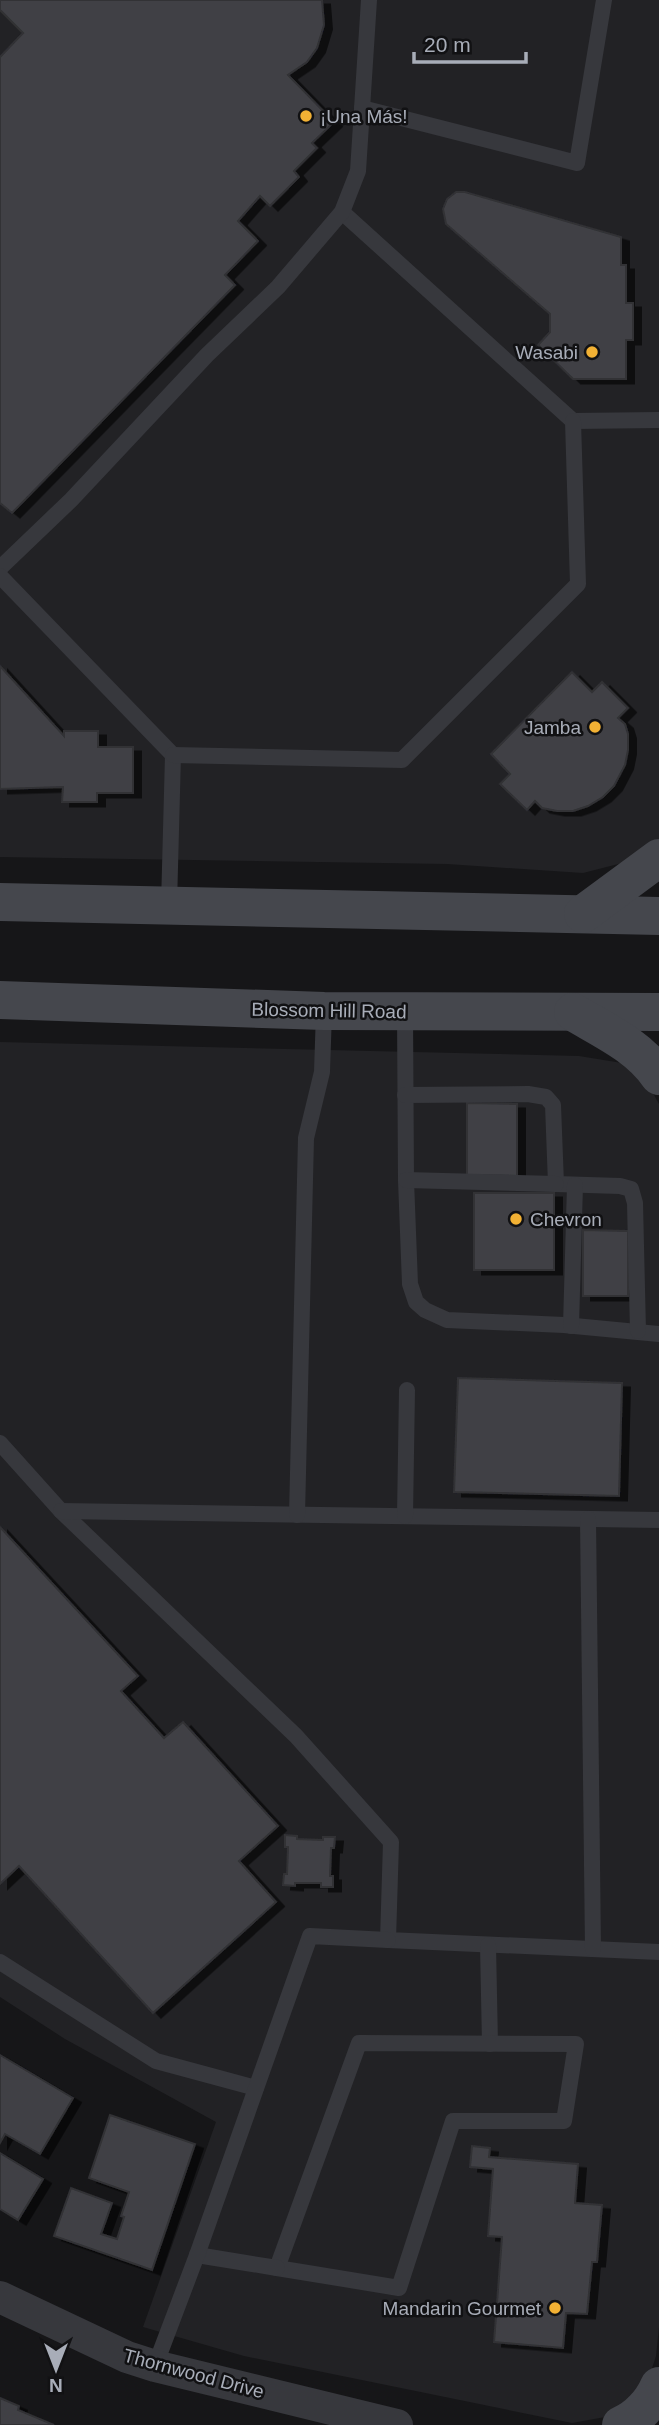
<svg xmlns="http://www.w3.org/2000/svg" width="659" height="2425" font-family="Arial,sans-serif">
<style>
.built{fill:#222225}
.building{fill:#404145;stroke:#303034;stroke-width:2;filter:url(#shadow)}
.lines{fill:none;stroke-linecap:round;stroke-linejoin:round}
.service{stroke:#37383d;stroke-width:16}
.minor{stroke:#37383d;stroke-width:32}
.secondary{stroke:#45474d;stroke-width:38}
.poi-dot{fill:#f2b134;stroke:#111113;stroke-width:2.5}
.labels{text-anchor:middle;stroke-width:5;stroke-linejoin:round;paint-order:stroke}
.poi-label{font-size:19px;fill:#a8adb8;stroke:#111113;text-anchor:end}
.street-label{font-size:19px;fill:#a8adb8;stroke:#111113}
</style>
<defs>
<filter id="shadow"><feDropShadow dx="8" dy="4.5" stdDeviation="0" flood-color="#0009"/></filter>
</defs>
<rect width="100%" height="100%" fill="#161618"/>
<g class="built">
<path d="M0,0H659V841L630,861L583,873L447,864L0,857Z"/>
<path d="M0,1042L579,1056L622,1063L648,1084L659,1104V2327L656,2356L644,2393L616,2415L572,2423L244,2356L143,2327L216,2122L65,2039L0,1997Z"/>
</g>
<g class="building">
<path d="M0,0H322L324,25L317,48L307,62L288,75L334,122L312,143L317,148L294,171L299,177L270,206L260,196L238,221L258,241L225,275L235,285L12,513L0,503V57L23,33L0,10Z"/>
<path d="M456,192H465L621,237V265H626V303H633V340H626V379H573L538,345L550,332V314L446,224L443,209L447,199Z"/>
<path d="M0,666L64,736V731H98V747H133V793H97V802H62L63,787L0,789Z"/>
<path d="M572,672L592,692L602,682L628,708L618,718L625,724L628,734V750L625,765L614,786L603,797L588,806L573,811H557L542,808L535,801L527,810L500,784L510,774L491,754Z"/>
<path d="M467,1103L517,1104V1176L467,1175Z"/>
<rect x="474" y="1193" width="80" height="77"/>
<path d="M583,1230L628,1231V1296H583Z"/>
<path d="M458,1378L622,1383L619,1496L454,1492Z"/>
<path d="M0,1527L138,1676L121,1691L164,1738L183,1722L278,1826L239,1861L276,1902L153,2013L19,1866L0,1884Z"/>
<path d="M285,1835L297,1836V1839L323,1840V1837H335L334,1848H331L330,1876H333V1887H321V1883H295V1886L283,1885L284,1874H287L288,1847H285Z"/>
<path d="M0,2055L73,2098L40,2154L5,2134L0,2143Z"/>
<path d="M110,2115L195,2144L152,2270L54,2236L71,2188L112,2203L101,2234L117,2239L124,2217L121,2216L129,2192L89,2178Z"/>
<path d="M472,2146L490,2148L489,2157L578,2164L575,2203L602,2205L597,2262H592L587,2314L566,2313L563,2348L494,2342L502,2237L488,2236L493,2169L470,2167Z"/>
<path d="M0,2153L43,2179L18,2220L0,2209Z"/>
<path d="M0,2398L19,2406L18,2410L54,2425H0Z"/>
</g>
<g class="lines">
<g class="service">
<path d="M362,108L577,163L604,0"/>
<path d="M342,212L573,421L659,420"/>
<path d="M0,568L71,500L207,355L278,287L342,212L358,171L369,0"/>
<path d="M0,576L173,755L169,905"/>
<path d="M173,755L402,760L578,584L573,421"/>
<path d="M405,1012L406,1180L410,1284L416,1302L425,1310L447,1320L564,1325L659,1334"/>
<path d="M405,1095L528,1094L546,1097L553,1105L556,1184L620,1186L631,1189L635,1203L638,1331"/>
<path d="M406,1180L556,1184"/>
<path d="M571,1326L575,1185"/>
<path d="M0,1443L61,1511L296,1736L391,1842L388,1940L659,1952"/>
<path d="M61,1511L659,1520"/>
<path d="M297,1515L306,1138L322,1072L324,1012"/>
<path d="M405,1516L407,1390"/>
<path d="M588,1519L593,1949"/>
<path d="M488,1945L490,2044"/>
<path d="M0,1962L156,2061L256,2088"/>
<path d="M359,2043L576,2044L564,2121H453L399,2288L277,2268Z"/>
<path d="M197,2255L277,2268"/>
<path d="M155,2366L197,2255L310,1936L388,1940"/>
</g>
<path class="minor" d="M0,2297L127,2357L155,2366L397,2425"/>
<g class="secondary">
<path d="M0,902L659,916"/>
<path d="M583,914L659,858"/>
<path d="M0,1000L324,1011L659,1012"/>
<path d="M573,1012C603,1030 639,1046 659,1076"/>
<path d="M621,2425C638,2418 652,2402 659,2386"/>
</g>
</g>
<g class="poi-dot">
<circle cx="306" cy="116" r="7"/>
<circle cx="592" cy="352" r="7"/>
<circle cx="595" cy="727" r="7"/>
<circle cx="516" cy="1219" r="7"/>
<circle cx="555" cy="2308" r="7"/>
</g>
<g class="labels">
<g class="poi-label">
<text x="320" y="123" text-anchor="start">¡Una Más!</text>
<text x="578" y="359">Wasabi</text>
<text x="581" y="734">Jamba</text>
<text x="530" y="1226" text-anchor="start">Chevron</text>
<text x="541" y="2315">Mandarin Gourmet</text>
</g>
<g class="street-label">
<text transform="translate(329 1010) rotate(1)" y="7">Blossom Hill Road</text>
<text transform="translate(194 2373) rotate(15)" y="7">Thornwood Drive</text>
</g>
</g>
<g transform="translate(56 2369) rotate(180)" stroke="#111113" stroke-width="5" paint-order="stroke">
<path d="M0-5L12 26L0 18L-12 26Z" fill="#a8adb8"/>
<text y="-10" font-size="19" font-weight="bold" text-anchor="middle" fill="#a8adb8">N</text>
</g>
<path d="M414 52v10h112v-10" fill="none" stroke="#a8adb8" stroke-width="3.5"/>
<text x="424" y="52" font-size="21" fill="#a8adb8" stroke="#111113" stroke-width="5" paint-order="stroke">20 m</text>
</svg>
